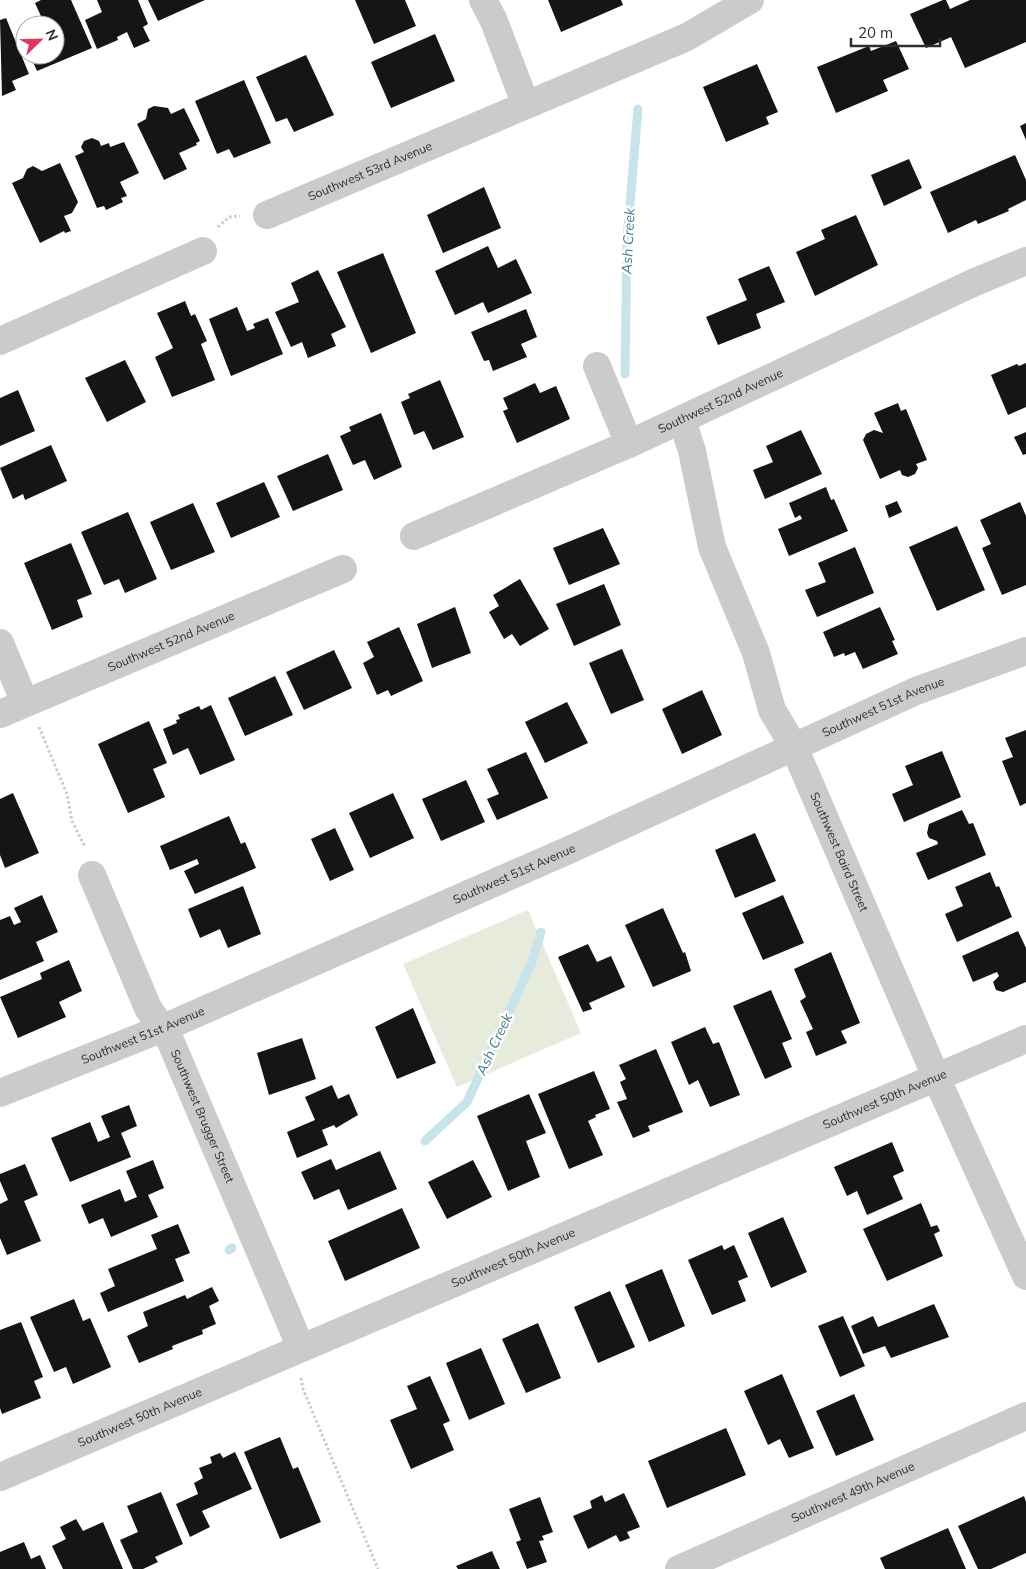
<svg xmlns="http://www.w3.org/2000/svg" width="1026" height="1569" font-family="Mulish,sans-serif">
<style>
.green{fill:#e7ebdc}
.lines{fill:none;stroke-linecap:round;stroke-linejoin:round}
.stream{stroke:#c8e4eb;stroke-width:9}
.building{fill:#151515}
.path{stroke:#cbcbcb;stroke-width:3;stroke-dasharray:2.5 2.5;stroke-linecap:butt}
.minor{stroke:#cbcbcb;stroke-width:28}
.labels{text-anchor:middle;stroke-width:5;stroke-linejoin:round;paint-order:stroke}
.street-label{font-size:12px;fill:#2e2e2e;stroke:#fff}
.water-label{font-size:14px;font-style:italic;fill:#3d7e8f;stroke:#fff}
</style>
<rect width="100%" height="100%" fill="#fff"/>
<path class="green" d="M528,910L581,1033L457,1087L403,964Z"/>
<g class="lines">
<g class="stream">
<path d="M625,374L627,240L638,109"/>
<path d="M425,1141L467,1102L532,962L541,932"/>
<path d="M229,1250L232,1248"/>
</g>
</g>
<g class="building">
<path d="M41,0H71L92,48L37,71L30,55H55V25H45L35,3Z"/>
<path d="M97,0H138L148,24L143,27L150,41L134,48L127,32L117,37L118,40L97,49L85,20L102,12Z"/>
<path d="M148,0H205L158,21Z"/>
<path d="M355,0H405L416,26L374,44Z"/>
<path d="M548,0H621L623,5L561,32Z"/>
<path d="M943,0H946L950,9L970,0H1026V42L965,68L951,37L926,48L910,14Z"/>
<path d="M6,18L29,74L12,81L16,90L2,96L0,20Z"/>
<path d="M435,34L455,81L391,108L371,62Z"/>
<path d="M896,41L909,69L883,80L888,91L836,113L817,67L869,46L871,51Z"/>
<path d="M306,55L334,115L294,132L287,118L276,122L256,77Z"/>
<path d="M757,64L778,112L766,117L769,124L726,142L703,87Z"/>
<path d="M244,80L271,143L234,158L229,149L217,154L195,101Z"/>
<path d="M154,106L168,108L171,114L184,108L200,141L196,143L197,145L179,153L187,169L164,180L137,124L146,119L148,109Z"/>
<path d="M1026,123V140L1020,126Z"/>
<path d="M92,138L99,141L101,146L109,143L110,147L124,142L139,173L120,182L127,196L121,198L123,202L106,210L104,206L97,208L75,156L84,152L81,147L84,141Z"/>
<path d="M1015,155L1026,180V200L1008,209L1009,211L978,224L976,220L948,233L930,192Z"/>
<path d="M909,159L922,188L884,206L871,175Z"/>
<path d="M60,163L78,202L72,213L64,216L71,231L65,233L64,231L40,243L12,183L23,178L27,169L33,166L42,171Z"/>
<path d="M484,187L501,228L443,253L427,215Z"/>
<path d="M856,215L878,265L815,296L796,252L825,239L821,230Z"/>
<path d="M488,246L498,268L516,259L532,293L488,313L483,302L455,315L435,271Z"/>
<path d="M383,253L416,333L371,353L337,272Z"/>
<path d="M769,266L785,302L756,314L761,328L718,345L706,317L747,300L738,279Z"/>
<path d="M318,270L346,327L331,334L336,346L308,358L302,342L291,347L275,312L299,302L291,283Z"/>
<path d="M185,301L191,316L195,314L207,341L201,344L215,380L172,397L155,357L173,348L157,313Z"/>
<path d="M237,307L247,331L255,328L253,324L268,318L283,354L231,376L209,319Z"/>
<path d="M526,309L537,337L521,344L527,357L493,371L489,360L484,361L471,332Z"/>
<path d="M125,360L146,402L107,422L85,378Z"/>
<path d="M1026,363V407L1008,415L991,375L1017,364L1019,366Z"/>
<path d="M440,380L464,437L433,450L424,431L414,435L401,402L410,398L408,394Z"/>
<path d="M535,383L540,393L556,386L570,419L517,443L503,411L508,409L503,398Z"/>
<path d="M18,390L35,431L0,446V398Z"/>
<path d="M898,403L901,411L906,409L927,460L916,464L918,468L915,474L908,477L902,475L900,470L880,479L863,440L866,434L874,430L883,433L874,413Z"/>
<path d="M381,413L402,467L374,480L365,460L353,465L340,436L351,431L349,427Z"/>
<path d="M801,430L822,474L765,499L753,470L773,462L766,446Z"/>
<path d="M1026,432V454L1023,455L1014,437Z"/>
<path d="M51,445L67,481L25,500L23,494L13,499L0,468Z"/>
<path d="M328,454L343,490L293,511L277,476Z"/>
<path d="M264,482L280,517L231,538L216,503Z"/>
<path d="M826,487L831,500L834,499L848,531L789,556L778,529L802,519L800,515L795,518L789,503Z"/>
<path d="M897,501L902,512L889,518L885,506Z"/>
<path d="M1020,502L1026,516V585L1002,595L982,548L991,544L980,520Z"/>
<path d="M193,503L215,552L171,570L150,522Z"/>
<path d="M128,512L157,579L125,593L119,579L104,585L81,532Z"/>
<path d="M957,526L985,590L937,611L909,547Z"/>
<path d="M603,528L620,564L569,585L553,548Z"/>
<path d="M71,543L92,594L77,600L83,617L52,630L24,563Z"/>
<path d="M855,547L874,593L817,617L805,590L826,582L818,563Z"/>
<path d="M520,579L549,629L520,646L512,634L504,639L489,612L499,606L493,595Z"/>
<path d="M604,584L621,625L574,646L556,604Z"/>
<path d="M455,607L471,653L432,668L417,624Z"/>
<path d="M880,607L895,640L892,641L898,654L863,669L855,652L845,656L844,653L834,657L823,632Z"/>
<path d="M399,627L423,681L391,696L388,690L377,695L363,663L374,657L367,642Z"/>
<path d="M622,649L644,700L611,714L589,663Z"/>
<path d="M334,650L352,688L304,710L286,672Z"/>
<path d="M275,676L293,715L245,736L228,698Z"/>
<path d="M702,690L722,735L682,754L662,709Z"/>
<path d="M567,702L588,743L545,763L525,722Z"/>
<path d="M211,705L235,760L200,775L188,748L173,755L163,729L177,723L176,720L180,719L178,715L199,706L201,710Z"/>
<path d="M149,721L167,763L153,769L165,797L128,813L98,744Z"/>
<path d="M1026,730V803L1020,806L1002,761L1013,757L1005,738Z"/>
<path d="M942,751L961,797L904,822L892,794L913,785L905,766Z"/>
<path d="M526,752L548,798L497,820L487,799L499,794L487,769Z"/>
<path d="M466,780L485,822L441,841L422,799Z"/>
<path d="M13,793L39,853L5,868L0,855V799Z"/>
<path d="M393,793L414,838L370,858L349,813Z"/>
<path d="M962,810L969,824L973,823L986,855L928,880L916,853L938,844L937,841L929,838L927,833L929,824Z"/>
<path d="M229,816L241,844L245,842L256,868L195,894L184,871L199,864L197,859L170,870L160,846Z"/>
<path d="M335,828L354,870L330,881L311,839Z"/>
<path d="M755,833L776,881L735,898L715,850Z"/>
<path d="M990,872L996,887L999,886L1012,917L957,942L945,914L963,906L955,887Z"/>
<path d="M243,886L261,934L228,948L220,929L200,938L188,909Z"/>
<path d="M42,895L58,932L36,942L44,961L0,980V920L10,916L14,925L21,922L14,908Z"/>
<path d="M783,895L804,943L763,960L742,913Z"/>
<path d="M663,908L683,953L685,952L691,971L653,987L625,925Z"/>
<path d="M1018,931L1026,948V982L1003,992L996,990L993,982L999,976L997,972L973,982L962,956Z"/>
<path d="M588,944L597,962L611,956L625,987L589,1003L592,1009L583,1012L558,957Z"/>
<path d="M831,952L860,1023L841,1031L847,1043L816,1056L806,1032L813,1029L800,1001L806,997L794,969Z"/>
<path d="M69,960L82,991L59,1002L66,1017L18,1038L0,997L42,979L40,973Z"/>
<path d="M771,990L792,1039L782,1043L792,1067L765,1079L733,1006Z"/>
<path d="M413,1008L436,1063L397,1079L375,1027Z"/>
<path d="M705,1027L713,1044L719,1042L740,1095L710,1107L698,1080L689,1085L671,1042Z"/>
<path d="M302,1038L316,1079L269,1095L257,1053Z"/>
<path d="M656,1049L683,1112L648,1126L650,1131L633,1138L617,1102L627,1099L620,1082L626,1079L619,1065Z"/>
<path d="M594,1071L610,1109L595,1115L596,1117L588,1121L603,1155L569,1169L538,1094Z"/>
<path d="M332,1085L338,1099L349,1094L358,1115L336,1128L334,1125L322,1130L328,1145L297,1158L287,1132L315,1120L305,1097Z"/>
<path d="M529,1094L546,1133L526,1141L540,1177L508,1191L477,1116Z"/>
<path d="M129,1105L137,1126L121,1133L131,1157L70,1182L51,1138L90,1122L98,1142L110,1137L101,1116Z"/>
<path d="M892,1142L904,1171L893,1176L903,1199L867,1215L857,1191L847,1196L834,1167Z"/>
<path d="M380,1151L397,1189L348,1210L339,1189L314,1200L301,1172L331,1159L336,1170Z"/>
<path d="M153,1160L164,1188L148,1195L158,1217L111,1237L103,1218L89,1224L81,1205L120,1189L125,1202L137,1197L126,1171Z"/>
<path d="M473,1160L492,1197L447,1219L428,1182Z"/>
<path d="M25,1164L38,1195L24,1201L41,1241L7,1255L0,1238V1204L8,1200L0,1181V1174Z"/>
<path d="M921,1203L931,1227L937,1225L940,1231L934,1234L943,1256L887,1281L863,1229Z"/>
<path d="M402,1208L420,1248L345,1281L328,1241Z"/>
<path d="M783,1217L807,1272L771,1288L748,1233Z"/>
<path d="M178,1224L190,1253L175,1259L184,1281L108,1312L100,1293L115,1286L108,1269L157,1249L151,1235Z"/>
<path d="M722,1245L724,1250L734,1245L748,1277L738,1281L746,1301L712,1315L688,1260Z"/>
<path d="M662,1269L685,1326L649,1342L625,1285Z"/>
<path d="M212,1287L219,1301L209,1306L216,1324L202,1330L203,1334L172,1346L173,1349L139,1363L127,1336L148,1326L143,1312L185,1295L187,1299Z"/>
<path d="M610,1291L635,1347L598,1363L574,1307Z"/>
<path d="M74,1299L83,1321L90,1318L111,1367L73,1384L66,1367L54,1372L30,1317Z"/>
<path d="M934,1304L949,1337L891,1358L885,1346L863,1354L851,1326L873,1316L878,1327Z"/>
<path d="M843,1316L865,1366L840,1377L818,1326Z"/>
<path d="M21,1322L43,1377L34,1381L41,1398L2,1414L0,1408V1330Z"/>
<path d="M538,1323L561,1378L526,1393L502,1339Z"/>
<path d="M481,1348L505,1404L469,1420L446,1363Z"/>
<path d="M782,1374L814,1448L789,1458L780,1439L768,1445L744,1391Z"/>
<path d="M430,1376L450,1421L443,1424L454,1450L411,1469L390,1420L417,1409L407,1386Z"/>
<path d="M854,1394L874,1440L836,1456L816,1411Z"/>
<path d="M726,1428L746,1475L667,1508L648,1461Z"/>
<path d="M280,1437L293,1469L298,1467L321,1522L280,1539L244,1452Z"/>
<path d="M235,1452L252,1489L202,1511L210,1527L190,1537L176,1504L198,1494L194,1483L203,1478L199,1468L212,1463L210,1457L220,1453L223,1458Z"/>
<path d="M161,1492L183,1544L155,1557L158,1562L143,1569H133L120,1540L138,1532L127,1506Z"/>
<path d="M624,1493L640,1527L627,1532L630,1538L620,1542L616,1535L588,1549L573,1516L592,1508L590,1501L602,1495L605,1502Z"/>
<path d="M1024,1496L1026,1502V1553L991,1569H978L958,1526Z"/>
<path d="M540,1497L553,1532L542,1536L544,1540L539,1541L547,1562L527,1569L516,1542L521,1540L509,1509Z"/>
<path d="M76,1519L83,1531L103,1522L123,1569H63L52,1546L66,1539L60,1527Z"/>
<path d="M948,1528L966,1569H885L880,1558Z"/>
<path d="M24,1542L31,1559L40,1555L46,1569H0V1552Z"/>
<path d="M492,1551L500,1569H458L456,1566Z"/>
</g>
<g class="lines">
<g class="path">
<path d="M218,227L229,217L240,216"/>
<path d="M39,727L67,794L72,821L85,847"/>
<path d="M301,1378L303,1389L378,1569"/>
</g>
<g class="minor">
<path d="M483,0L494,21L525,103"/>
<path id="s1" d="M267,215L687,37L750,0"/>
<path d="M0,341L203,251"/>
<path d="M597,366L629,444"/>
<path id="s2" d="M682,420L692,451L712,547L756,653L772,710L794,747L936,1077L1026,1276"/>
<path id="s3" d="M414,536L629,444L975,282L1026,261"/>
<path d="M0,643L25,703"/>
<path id="s4" d="M0,714L343,569"/>
<path id="s5" d="M92,875L148,1008L170,1040L301,1348"/>
<path id="s6" d="M0,1093L161,1029L569,850L916,691L1026,651"/>
<path id="s7" d="M0,1477L1026,1039"/>
<path id="s8" d="M679,1569L1026,1416"/>
</g>
</g>
<g class="labels">
<g class="street-label">
<text dy="4" stroke="none"><textPath href="#s1" startOffset="112">Southwest 53rd Avenue</textPath></text>
<text dy="4" stroke="none"><textPath href="#s3" startOffset="335">Southwest 52nd Avenue</textPath></text>
<text dy="4" stroke="none"><textPath href="#s4" startOffset="186">Southwest 52nd Avenue</textPath></text>
<text dy="4" stroke="none"><textPath href="#s6" startOffset="964">Southwest 51st Avenue</textPath></text>
<text dy="4" stroke="none"><textPath href="#s2" startOffset="462">Southwest Baird Street</textPath></text>
<text dy="4" stroke="none"><textPath href="#s6" startOffset="559">Southwest 51st Avenue</textPath></text>
<text dy="4" stroke="none"><textPath href="#s6" startOffset="154">Southwest 51st Avenue</textPath></text>
<text dy="4" stroke="none"><textPath href="#s7" startOffset="962">Southwest 50th Avenue</textPath></text>
<text dy="4" stroke="none"><textPath href="#s5" startOffset="266">Southwest Brugger Street</textPath></text>
<text dy="4" stroke="none"><textPath href="#s7" startOffset="558">Southwest 50th Avenue</textPath></text>
<text dy="4" stroke="none"><textPath href="#s7" startOffset="152">Southwest 50th Avenue</textPath></text>
<text dy="4" stroke="none"><textPath href="#s8" startOffset="190">Southwest 49th Avenue</textPath></text>
</g>
<g class="water-label">
<text transform="translate(628 241) rotate(-87)" y="5">Ash Creek</text>
<text transform="translate(494 1044) rotate(-65)" y="5">Ash Creek</text>
</g>
</g>
<g transform="translate(40 40) rotate(67)"><circle r="24" fill="#ffffff" stroke="#ababab"/>
<path d="M0-4L9 19L0 12L-9 19Z" fill="#e3335f"/>
<text y="-8" font-size="14" font-weight="bold" text-anchor="middle" fill="#2e2e2e">N</text>
</g>
<path d="M851 38v8h89v-8" fill="none" stroke="#2e2e2e" stroke-width="2.5"/>
<text x="858" y="38" font-size="15" fill="#2e2e2e" stroke="#ffffff" stroke-width="4" paint-order="stroke">20 m</text>
</svg>
